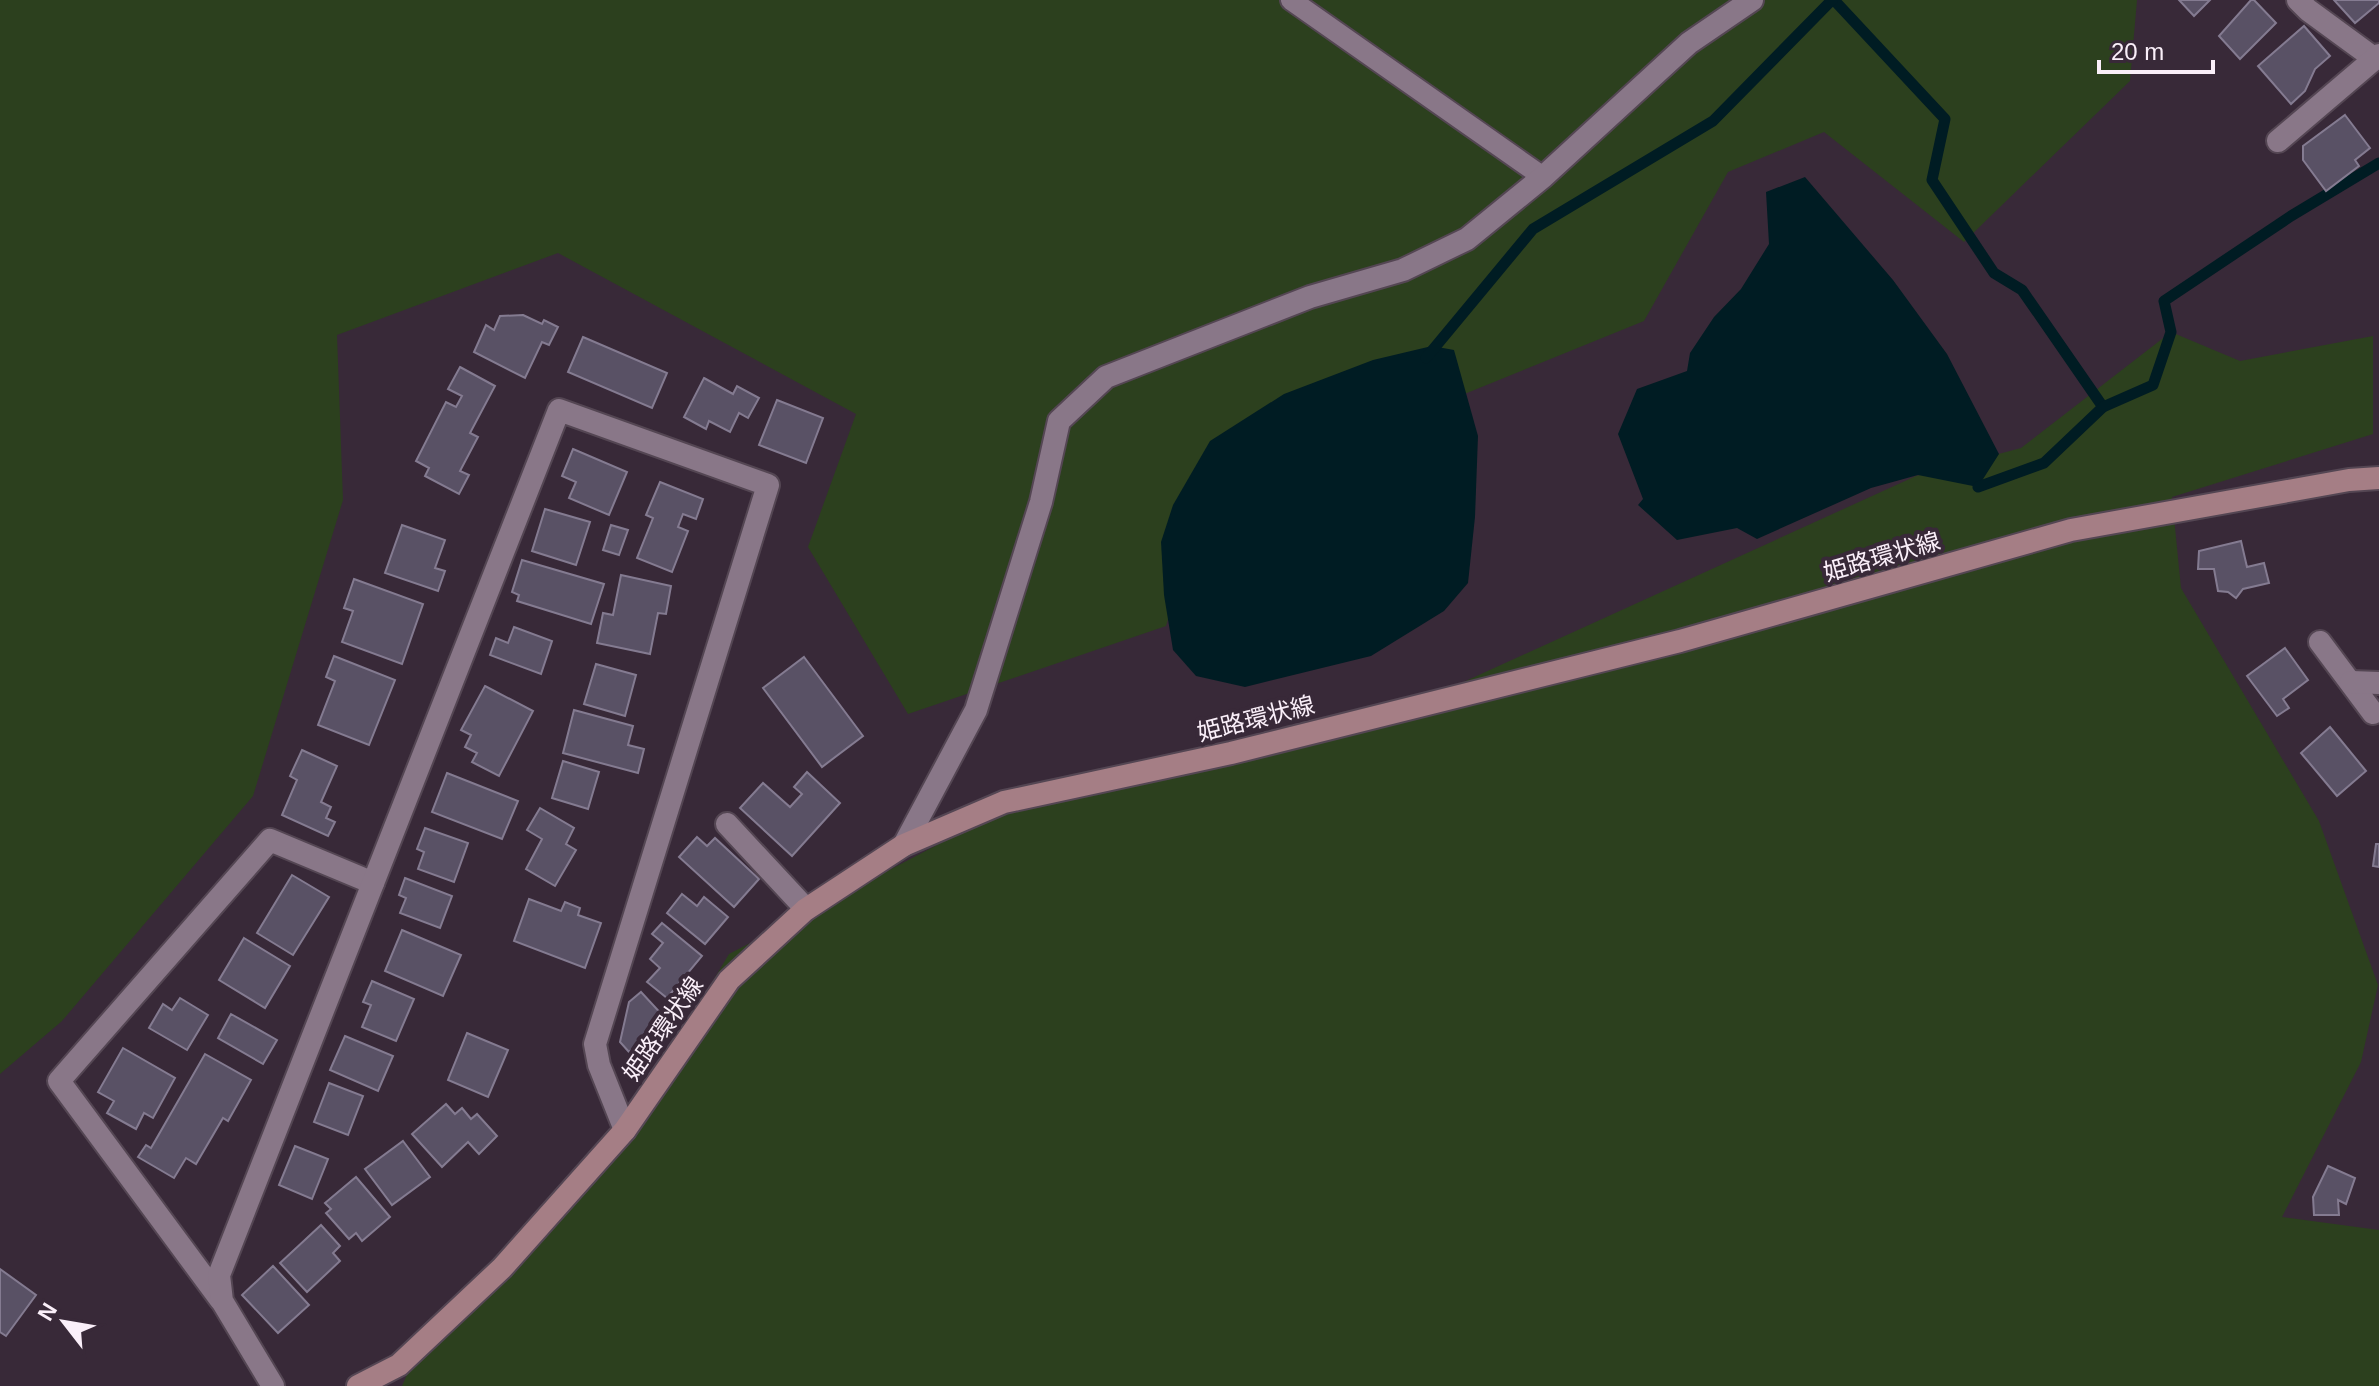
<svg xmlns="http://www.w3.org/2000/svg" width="2379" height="1386" font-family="Arial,'Noto Sans JP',sans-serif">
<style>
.green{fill:#2c401e}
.water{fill:#001c23}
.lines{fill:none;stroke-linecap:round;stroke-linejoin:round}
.stream{stroke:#001c23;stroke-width:11}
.building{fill:#595165;stroke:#847b91;stroke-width:2}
.service-casing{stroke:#544653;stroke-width:24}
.minor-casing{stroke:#544653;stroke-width:26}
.secondary-casing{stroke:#544653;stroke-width:26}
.service{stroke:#897788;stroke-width:20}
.minor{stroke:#897788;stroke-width:22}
.secondary{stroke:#a57e85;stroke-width:22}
.labels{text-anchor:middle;stroke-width:8;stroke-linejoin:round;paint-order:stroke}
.street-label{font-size:24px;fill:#faeff9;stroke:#382938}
</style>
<rect width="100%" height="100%" fill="#382938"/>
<g class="green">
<path d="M0,0H2137L2130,81L1964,242L1824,132L1728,172L1644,321L1467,393L1316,403L1212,469L1166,626L908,714L808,547L856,414L558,253L337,335L343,500L253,796L62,1021L0,1074Z"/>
<path d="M2171,332L2240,361L2373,336V434L2172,497L2181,588L2319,821L2378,985L2361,1062L2282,1217L2379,1230V1386H402L408,1372L588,1189L729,954L1057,782L1391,715L1916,476L2021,448Z"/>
</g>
<g class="water">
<path d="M1805,177L1893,280L1947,354L1999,454L1978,487L1918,475L1871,488L1757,539L1737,528L1677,540L1638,505L1643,499L1618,434L1637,389L1687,371L1690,353L1714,317L1741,289L1769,244L1766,192Z"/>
<path d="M1432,346L1454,350L1478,436L1475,517L1468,583L1444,611L1371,656L1245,687L1196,676L1173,650L1164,595L1161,542L1173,505L1210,441L1284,394L1373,360Z"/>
</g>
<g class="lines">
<g class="stream">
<path d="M1834,0L1945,119L1932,180L1994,273L2022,290L2103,407"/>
<path d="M1426,358L1533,229L1713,121L1832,0"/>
<path d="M1978,487L2044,463L2103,407L2153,385L2171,332L2164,301L2291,216L2379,163"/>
</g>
</g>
<g class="building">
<path d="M2179,0H2210L2194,16Z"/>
<path d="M2251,0H2254L2276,23L2240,59L2219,36Z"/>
<path d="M2334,0H2379V3L2355,23Z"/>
<path d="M2304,26L2330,56L2315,69L2305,91L2291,104L2258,66Z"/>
<path d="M2345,115L2370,148L2355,160L2359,166L2326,191L2303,160V146Z"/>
<path d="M523,315L542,324L544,320L558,327L549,345L542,342L525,378L474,352L486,325L494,330L500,316Z"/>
<path d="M583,337L667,373L652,408L568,372Z"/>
<path d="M460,367L495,386L470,433L478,437L460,471L469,475L459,494L425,476L429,468L416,461L446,402L456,407L462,396L448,389Z"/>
<path d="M704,378L733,394L737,386L759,398L748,418L739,413L730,432L709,421L706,429L684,417Z"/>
<path d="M777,400L823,418L806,463L759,445Z"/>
<path d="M573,449L627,472L609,515L569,498L576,482L562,476Z"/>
<path d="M660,482L703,499L696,519L683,514L678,527L688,531L672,572L637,558L653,518L646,515Z"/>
<path d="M545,509L590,522L576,565L532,551Z"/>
<path d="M402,525L445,540L435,568L445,571L438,591L385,573Z"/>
<path d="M611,525L628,530L619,555L603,550Z"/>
<path d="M2241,541L2247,567L2264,563L2269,583L2243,589L2236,598L2228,592L2218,591L2214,569H2198L2199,551Z"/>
<path d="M522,560L604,584L591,624L517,601L519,595L512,592Z"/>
<path d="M621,575L671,586L666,614L658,613L650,654L597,643L603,613L613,615Z"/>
<path d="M354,579L423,604L402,664L342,642L353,611L344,608Z"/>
<path d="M514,627L552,641L541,674L490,655L496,638L508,643Z"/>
<path d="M2285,648L2308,680L2283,699L2289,708L2277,716L2247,676Z"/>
<path d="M334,656L395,680L369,745L318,725L335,681L326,677Z"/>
<path d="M804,657L863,736L822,767L763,688Z"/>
<path d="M596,664L636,675L625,716L584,704Z"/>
<path d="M485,686L533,711L499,776L472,762L477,753L465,747L471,735L461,730Z"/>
<path d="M574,710L633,726L628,745L644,749L638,773L563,753Z"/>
<path d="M2330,727L2366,771L2337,796L2301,753Z"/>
<path d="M302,750L337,766L321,802L331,807L326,818L335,822L328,836L282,815L297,780L290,776Z"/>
<path d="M563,761L599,772L588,809L552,798Z"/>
<path d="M807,772L840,803L792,856L740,808L763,783L790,807L802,794L794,787Z"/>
<path d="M447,773L518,801L502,839L432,812Z"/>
<path d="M540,808L574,828L566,844L576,850L555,886L526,869L542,839L527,830Z"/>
<path d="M425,828L468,843L454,882L418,869L424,852L417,849Z"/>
<path d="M697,837L707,846L715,838L759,879L734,907L679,857Z"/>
<path d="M2376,844H2379V867L2373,866Z"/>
<path d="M292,875L329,897L293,955L257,933Z"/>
<path d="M405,878L452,896L440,928L400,913L406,898L399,895Z"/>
<path d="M682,894L697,906L704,897L728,917L705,944L667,913Z"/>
<path d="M529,899L561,911L565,902L580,908L578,915L601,923L585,968L514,941Z"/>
<path d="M662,923L702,956L667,998L647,982L660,968L650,959L663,943L652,934Z"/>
<path d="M402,930L461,955L443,996L385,971Z"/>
<path d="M244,938L290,966L265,1008L219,980Z"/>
<path d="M372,981L414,999L396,1041L362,1027L371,1005L363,1002Z"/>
<path d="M641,992L666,1019L629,1052L620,1042L629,1002Z"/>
<path d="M180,998L208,1015L187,1050L149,1028L163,1004L172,1010Z"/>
<path d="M231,1014L277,1040L263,1064L218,1038Z"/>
<path d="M467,1033L508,1050L488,1097L448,1080Z"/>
<path d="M345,1036L393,1056L378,1091L330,1070Z"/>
<path d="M123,1048L175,1078L153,1118L144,1113L136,1129L107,1113L114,1101L98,1092Z"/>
<path d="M205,1054L251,1080L228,1121L223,1118L196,1164L186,1158L174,1178L138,1157L146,1145L151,1148Z"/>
<path d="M329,1083L363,1096L348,1135L314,1122Z"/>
<path d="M446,1104L455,1114L462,1108L471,1119L477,1114L497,1136L479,1154L468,1142L442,1167L412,1134Z"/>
<path d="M403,1141L430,1177L392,1205L365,1169Z"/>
<path d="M295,1146L328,1159L312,1199L279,1185Z"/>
<path d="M2328,1166L2355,1178L2346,1204L2338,1200L2339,1215H2314L2313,1197Z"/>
<path d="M356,1177L390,1217L362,1241L356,1233L349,1239L326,1213L331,1209L325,1203Z"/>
<path d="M321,1225L340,1246L333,1253L340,1261L307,1292L280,1263Z"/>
<path d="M273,1266L309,1305L278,1333L242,1295Z"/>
<path d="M0,1269L36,1295L6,1336L0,1332Z"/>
</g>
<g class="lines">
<defs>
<path id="service" d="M1291,0L1543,177"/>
<g id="minor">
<path d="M2298,0L2308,10L2375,59"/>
<path d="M2278,141L2379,55"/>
<path d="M2320,642L2373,713"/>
<path d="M2351,682L2379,683"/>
<path d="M727,824L806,909"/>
<path d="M904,845L976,710L1041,502L1059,421L1106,377L1310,297L1403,270L1467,239L1543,177L1689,43L1752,0"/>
<path d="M220,1299L59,1081L270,840L373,883"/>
<path d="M273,1386L222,1301L219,1275L559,410L768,485L595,1044L599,1065L625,1130"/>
</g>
<path id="secondary" d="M358,1386L399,1365L502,1268L625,1130L729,980L805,910L904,845L1004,802L1231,753L1680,641L2071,530L2349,480L2379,478"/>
</defs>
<use href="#service" class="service-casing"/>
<use href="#minor" class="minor-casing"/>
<use href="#secondary" class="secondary-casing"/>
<use href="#service" class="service"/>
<use href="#minor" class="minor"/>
<use href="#secondary" class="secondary"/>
</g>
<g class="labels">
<g class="street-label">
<text transform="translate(1882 557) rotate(-16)" y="8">姫路環状線</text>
<text transform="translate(1256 719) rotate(-14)" y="8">姫路環状線</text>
<text transform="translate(663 1029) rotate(-55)" y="8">姫路環状線</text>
</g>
</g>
<g transform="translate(64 1322) rotate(301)" stroke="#382938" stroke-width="6" paint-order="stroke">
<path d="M0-6L14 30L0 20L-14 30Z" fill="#faeff9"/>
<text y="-12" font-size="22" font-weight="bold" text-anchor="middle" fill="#faeff9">N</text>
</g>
<path d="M2099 60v12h114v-12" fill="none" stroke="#faeff9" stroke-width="4"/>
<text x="2111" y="60" font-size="24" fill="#faeff9" stroke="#382938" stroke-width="6" paint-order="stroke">20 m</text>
</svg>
